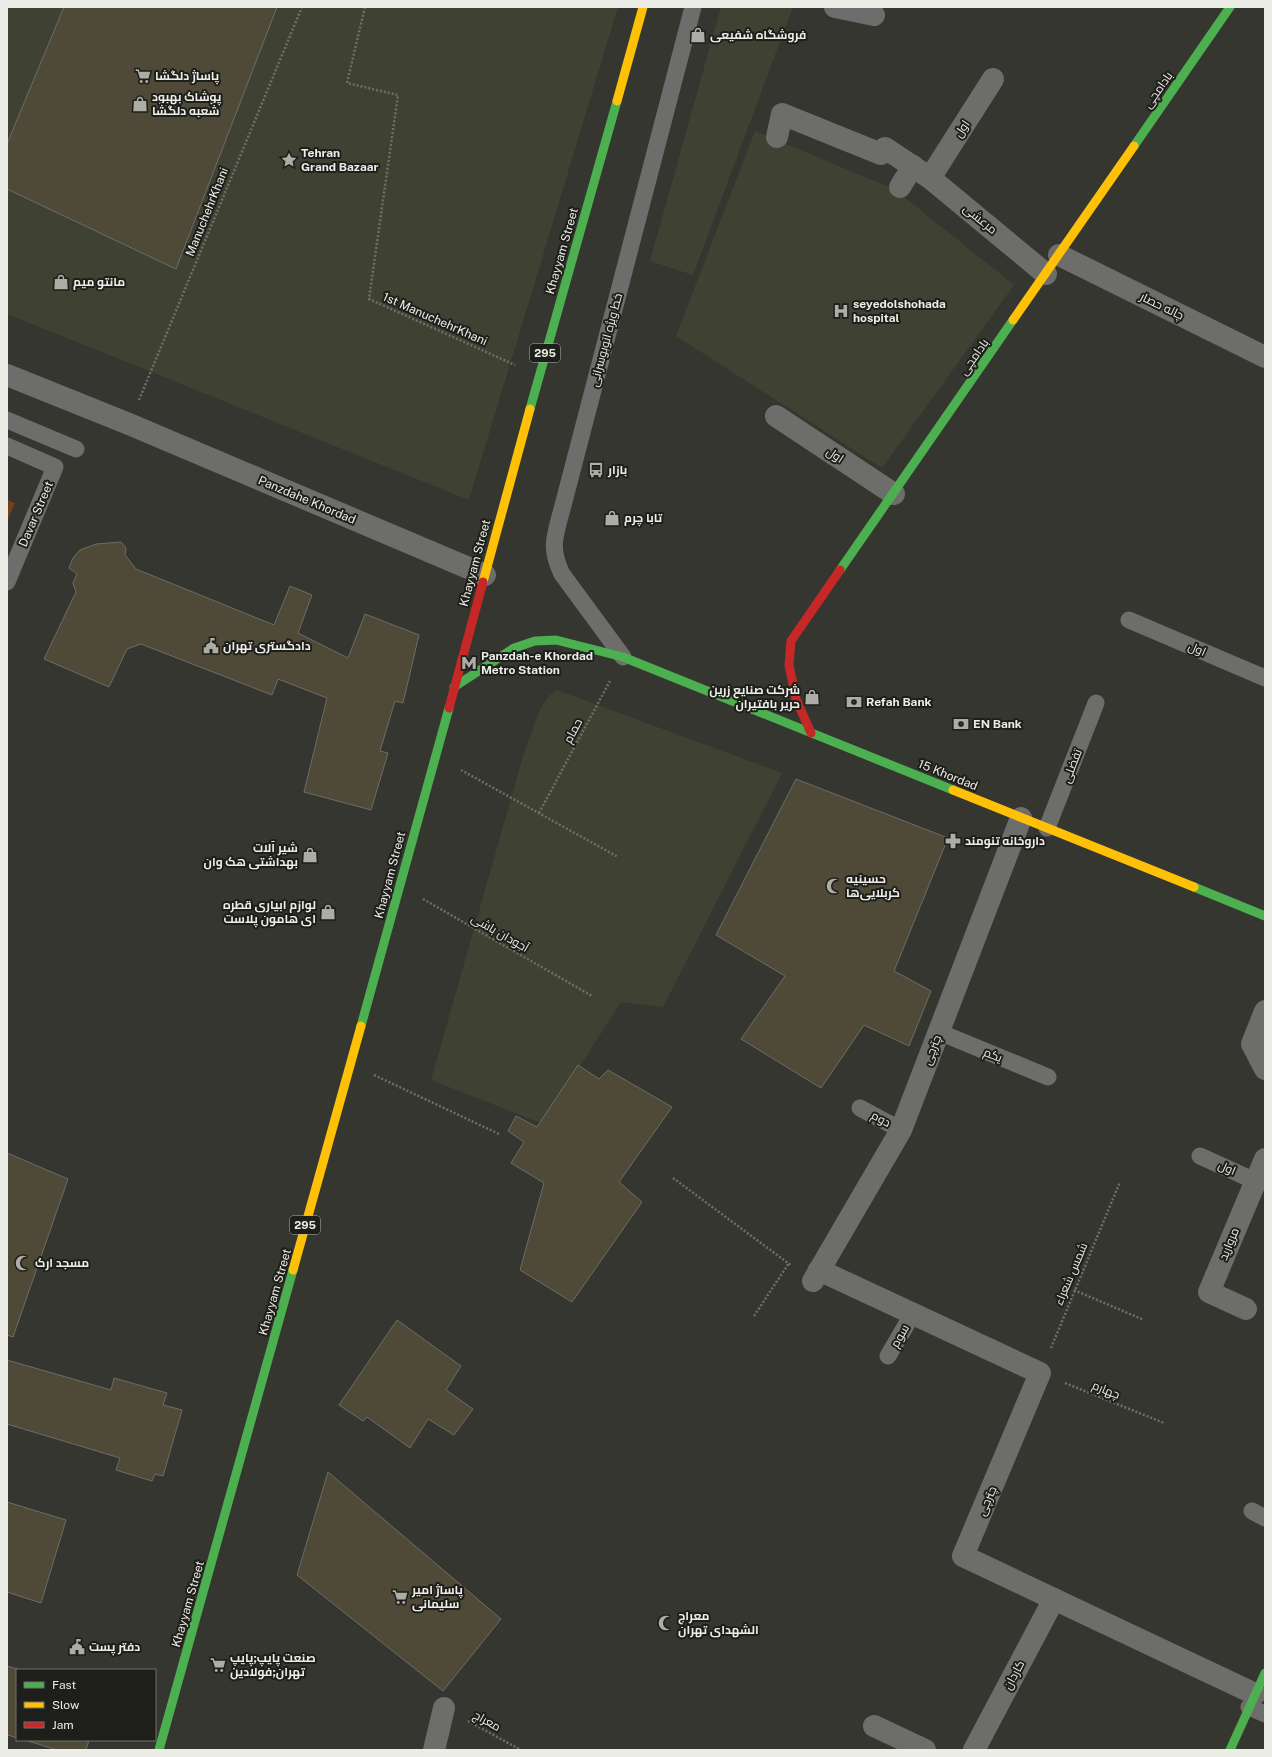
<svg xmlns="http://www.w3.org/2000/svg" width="1272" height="1757" font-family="'Public Sans',Cairo,sans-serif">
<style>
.built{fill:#3f4232}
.green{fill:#723f1f}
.building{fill:#4f4938;stroke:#6e6c68}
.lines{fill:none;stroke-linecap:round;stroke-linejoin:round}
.path{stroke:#6e6f6c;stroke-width:2.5;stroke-dasharray:2 2;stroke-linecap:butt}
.lane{stroke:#6d6e6c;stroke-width:17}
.street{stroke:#6d6e6c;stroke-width:22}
.fast{stroke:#4caf50;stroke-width:9}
.slow{stroke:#ffc107;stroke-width:9}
.jam{stroke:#c62828;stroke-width:9}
.labels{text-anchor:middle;stroke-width:4;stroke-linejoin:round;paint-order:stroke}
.shield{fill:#1e1f1a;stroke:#aeafa9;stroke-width:1}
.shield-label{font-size:11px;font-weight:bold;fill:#ecede6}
.poi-label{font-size:12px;font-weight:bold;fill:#ecede6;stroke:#1e1f1a;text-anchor:start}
.street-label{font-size:12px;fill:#ecede6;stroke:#1e1f1a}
</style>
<rect width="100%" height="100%" fill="#353630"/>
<g class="built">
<path d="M7,7H618L469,500L7,314Z"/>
<path d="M721,7H793L693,275L650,261Z"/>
<path d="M755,131L894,189L1014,285L882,468L676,336Z"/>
<path d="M557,690L782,773L663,1007L621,1002L543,1124L431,1080L524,753L540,709L549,696Z"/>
</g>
<path class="green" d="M7,500L15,503L7,521Z"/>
<g class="building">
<path d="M64,7H277L176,269L7,189V144Z"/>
<path d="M121,542L126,548L125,555L136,569L274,625L290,586L312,595L298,633L348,658L365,614L419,635L403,703L395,701L380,751L388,753L371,810L304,792L327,698L278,679L272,695L141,644L127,649L109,687L44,659L76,592L73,583L77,574L69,568L73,558L80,550L96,544Z"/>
<path d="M796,779L948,838L894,971L931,991L909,1046L864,1025L821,1088L741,1039L785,976L716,935Z"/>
<path d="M578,1065L599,1079L608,1070L672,1107L619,1182L642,1202L572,1302L520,1270L544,1183L511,1163L524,1142L508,1131L516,1116L537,1127Z"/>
<path d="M7,1153L68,1179L13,1337L7,1335Z"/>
<path d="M397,1320L461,1366L446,1390L473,1409L454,1435L428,1419L410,1448L367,1417L363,1421L339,1405Z"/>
<path d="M7,1360L111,1390L114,1378L167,1393L163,1405L182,1410L163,1476L155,1474L152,1481L116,1470L120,1458L7,1424Z"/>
<path d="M328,1472L501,1619L443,1691L297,1575Z"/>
<path d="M7,1502L66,1520L41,1603L7,1592Z"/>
<path d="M7,1666L21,1670H17V1738L8,1735L7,1738Z"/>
<path d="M25,1740H89L86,1750H57Z"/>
</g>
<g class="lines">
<g class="path">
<path d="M365,7L347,83L398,95L369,299L515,365"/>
<path d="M139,400L302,7"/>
<path d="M461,770L618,857"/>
<path d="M539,813L610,681"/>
<path d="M423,899L592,996"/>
<path d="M374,1075L499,1134"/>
<path d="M673,1178L792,1266"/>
<path d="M1074,1290L1144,1320"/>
<path d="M754,1316L789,1263"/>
<path d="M1051,1348L1120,1182"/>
<path d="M1065,1383L1164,1423"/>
<path d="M468,1721L521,1750"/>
</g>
<g class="lane">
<path d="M7,420L76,449"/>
<path d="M7,446L55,467L7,582"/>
<path d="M1129,620L1265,678"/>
<path d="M623,657L562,574C550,550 554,538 561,513L693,7"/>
<path d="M1047,828L1096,703"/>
<path d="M939,1032L1048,1077"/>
<path d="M860,1108L901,1130"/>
<path d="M1200,1156L1255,1181"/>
<path d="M888,1356L912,1315"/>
<path d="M1252,1511L1265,1518"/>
<path d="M1249,1707L1265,1714"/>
</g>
<g class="street">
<path d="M835,7L874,15"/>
<path d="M777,137L782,114L881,154L885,148L930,178L1046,274"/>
<path d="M930,178L993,79"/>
<path d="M900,187L913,166"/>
<path d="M1059,255L1265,357"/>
<path d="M7,375L129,424L485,575"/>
<path d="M776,416L894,494"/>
<path d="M1265,1011L1252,1044L1265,1069"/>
<path d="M819,1270L1040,1373L963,1556L1255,1694"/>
<path d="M813,1281L901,1130L1021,818"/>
<path d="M1246,1309L1209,1292L1265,1159"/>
<path d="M874,1726L925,1750"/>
<path d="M434,1750L444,1708"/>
<path d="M974,1750L1054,1599"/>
</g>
<g class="fast">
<path d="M1134,146L1230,7"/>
<path d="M530,409L617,101"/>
<path d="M840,570L1013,320"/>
<path d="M454,687L514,648L535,641L556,640L623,657L953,790"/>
<path d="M1194,887L1265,916"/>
<path d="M361,1026L449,708"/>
<path d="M159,1750L293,1270"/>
<path d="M1230,1750L1265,1673"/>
</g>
<g class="slow">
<path d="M617,101L643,7"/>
<path d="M1013,320L1134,146"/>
<path d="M483,582L530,409"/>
<path d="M953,790L1194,887"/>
<path d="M293,1270L361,1026"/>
</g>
<g class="jam">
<path d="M449,708L483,582"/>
<path d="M811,733L796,699L789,665L791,641L840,570"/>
</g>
</g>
<defs>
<symbol id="shop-bare" viewBox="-9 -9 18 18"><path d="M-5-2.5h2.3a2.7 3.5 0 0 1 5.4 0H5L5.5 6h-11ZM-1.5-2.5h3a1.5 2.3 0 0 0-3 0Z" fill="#acada6" stroke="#1e1f1a" stroke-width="2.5" paint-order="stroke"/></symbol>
<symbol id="supermarket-bare" viewBox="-9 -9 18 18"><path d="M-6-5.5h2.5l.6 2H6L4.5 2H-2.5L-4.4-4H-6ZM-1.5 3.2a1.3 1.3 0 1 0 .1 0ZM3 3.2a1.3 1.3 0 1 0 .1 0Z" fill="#acada6" stroke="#1e1f1a" stroke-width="2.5" paint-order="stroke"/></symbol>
<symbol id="sight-bare" viewBox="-9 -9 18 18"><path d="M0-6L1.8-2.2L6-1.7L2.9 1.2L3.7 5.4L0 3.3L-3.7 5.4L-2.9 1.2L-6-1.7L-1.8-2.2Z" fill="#acada6" stroke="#1e1f1a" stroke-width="2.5" paint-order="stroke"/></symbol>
<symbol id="hospital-bare" viewBox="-9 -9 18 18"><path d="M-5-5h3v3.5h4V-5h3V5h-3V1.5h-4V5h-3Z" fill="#acada6" stroke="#1e1f1a" stroke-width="2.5" paint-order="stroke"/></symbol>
<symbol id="bus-bare" viewBox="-9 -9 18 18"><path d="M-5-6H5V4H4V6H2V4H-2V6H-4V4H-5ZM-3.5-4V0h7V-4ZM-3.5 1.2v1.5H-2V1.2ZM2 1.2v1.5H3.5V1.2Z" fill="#acada6" stroke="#1e1f1a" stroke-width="2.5" paint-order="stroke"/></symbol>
<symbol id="civic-bare" viewBox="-9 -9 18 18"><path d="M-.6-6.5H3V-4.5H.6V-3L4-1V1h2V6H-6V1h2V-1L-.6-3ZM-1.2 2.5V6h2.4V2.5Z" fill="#acada6" stroke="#1e1f1a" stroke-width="2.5" paint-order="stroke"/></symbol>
<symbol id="metro-bare" viewBox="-9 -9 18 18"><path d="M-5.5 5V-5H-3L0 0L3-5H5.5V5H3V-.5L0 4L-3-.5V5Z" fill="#acada6" stroke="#1e1f1a" stroke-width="2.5" paint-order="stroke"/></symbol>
<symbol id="bank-bare" viewBox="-9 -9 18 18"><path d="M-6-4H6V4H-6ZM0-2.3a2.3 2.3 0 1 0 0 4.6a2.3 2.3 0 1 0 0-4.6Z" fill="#acada6" stroke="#1e1f1a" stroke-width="2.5" paint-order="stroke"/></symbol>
<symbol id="pharmacy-bare" viewBox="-9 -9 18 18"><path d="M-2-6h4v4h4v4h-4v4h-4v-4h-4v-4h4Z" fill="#acada6" stroke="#1e1f1a" stroke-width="2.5" paint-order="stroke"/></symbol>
<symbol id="mosque-bare" viewBox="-9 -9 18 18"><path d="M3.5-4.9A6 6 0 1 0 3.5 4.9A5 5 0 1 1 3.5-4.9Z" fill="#acada6" stroke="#1e1f1a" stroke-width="2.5" paint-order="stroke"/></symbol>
</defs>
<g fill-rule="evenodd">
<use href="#shop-bare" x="687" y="24" width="22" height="22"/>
<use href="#supermarket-bare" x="132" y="65" width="22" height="22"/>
<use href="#shop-bare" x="129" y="93" width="22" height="22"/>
<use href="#sight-bare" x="278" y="149" width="22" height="22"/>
<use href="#shop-bare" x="50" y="271" width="22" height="22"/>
<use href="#hospital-bare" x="830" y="300" width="22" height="22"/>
<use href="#bus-bare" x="585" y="459" width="22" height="22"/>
<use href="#shop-bare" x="601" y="507" width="22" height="22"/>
<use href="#civic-bare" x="200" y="635" width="22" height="22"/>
<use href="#metro-bare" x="458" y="652" width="22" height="22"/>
<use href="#shop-bare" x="801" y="686" width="22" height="22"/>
<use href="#bank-bare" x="843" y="691" width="22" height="22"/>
<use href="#bank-bare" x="950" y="713" width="22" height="22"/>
<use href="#pharmacy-bare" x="942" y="830" width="22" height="22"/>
<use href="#shop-bare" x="299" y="844" width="22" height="22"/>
<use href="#mosque-bare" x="823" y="875" width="22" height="22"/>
<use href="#shop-bare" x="317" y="901" width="22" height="22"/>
<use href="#mosque-bare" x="12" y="1252" width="22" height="22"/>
<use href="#supermarket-bare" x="389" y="1586" width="22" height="22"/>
<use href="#mosque-bare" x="655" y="1612" width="22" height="22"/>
<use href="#civic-bare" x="66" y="1636" width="22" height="22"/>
<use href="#supermarket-bare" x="207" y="1654" width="22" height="22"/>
</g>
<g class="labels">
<g class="shield">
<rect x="530" y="344" width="30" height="18" rx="3"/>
<rect x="290" y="1216" width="30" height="18" rx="3"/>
</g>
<g class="shield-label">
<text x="545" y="357">295</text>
<text x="305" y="1229">295</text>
</g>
<g class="poi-label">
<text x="710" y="39">فروشگاه شفيعی</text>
<text x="155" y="80">پاساژ دلگشا</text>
<text x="152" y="101">پوشاک بهبود<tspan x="152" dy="14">شعبه دلگشا</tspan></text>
<text x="301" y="157">Tehran<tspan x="301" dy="14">Grand Bazaar</tspan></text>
<text x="73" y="286">مانتو میم</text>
<text x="853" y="308">seyedolshohada<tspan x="853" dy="14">hospital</tspan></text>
<text x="608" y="474">بازار</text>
<text x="624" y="522">تابا چرم</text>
<text x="223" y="650">دادگستری تهران</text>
<text x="481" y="660">Panzdah-e Khordad<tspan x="481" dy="14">Metro Station</tspan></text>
<text x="800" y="694" text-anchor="end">شرکت صنایع زرین<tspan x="800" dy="14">حریر بافتیران</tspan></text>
<text x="866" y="706">Refah Bank</text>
<text x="973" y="728">EN Bank</text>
<text x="965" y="845">داروخانه تنومند</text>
<text x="298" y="852" text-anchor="end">شیر آلات<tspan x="298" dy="14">بهداشتی هک وان</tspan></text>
<text x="846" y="883">حسینیه<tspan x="846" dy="14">کربلایی‌ها</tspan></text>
<text x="316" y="909" text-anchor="end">لوازم ابیاری قطره<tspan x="316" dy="14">ای هامون پلاست</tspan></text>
<text x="35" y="1267">مسجد ارک</text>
<text x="412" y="1594">پاساژ امیر<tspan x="412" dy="14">سلیمانی</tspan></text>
<text x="678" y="1620">معراج<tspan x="678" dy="14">الشهدای تهران</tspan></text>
<text x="89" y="1651">دفتر پست</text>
<text x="230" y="1662">صنعت پایپ;پایپ<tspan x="230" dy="14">تهران;فولادین</tspan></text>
</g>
<g class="street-label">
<text transform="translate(1158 90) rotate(-55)" y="4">بادامچی</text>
<text transform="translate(962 129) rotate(-57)" y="4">اول</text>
<text transform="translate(207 212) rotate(-68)" y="4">ManuchehrKhani</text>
<text transform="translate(980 219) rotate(39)" y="4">مرعشی</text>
<text transform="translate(562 251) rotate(-74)" y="4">Khayyam Street</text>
<text transform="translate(1162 306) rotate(26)" y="4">چاله حصار</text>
<text transform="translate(435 319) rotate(24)" y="4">1st ManuchehrKhani</text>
<text transform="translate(606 340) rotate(-75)" y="4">خط ویژه اتوبوسرانی</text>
<text transform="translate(974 357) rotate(-55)" y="4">بادامچی</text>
<text transform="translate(835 455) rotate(33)" y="4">اول</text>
<text transform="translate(307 500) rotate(23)" y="4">Panzdahe Khordad</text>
<text transform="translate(36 514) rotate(-67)" y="4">Davar Street</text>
<text transform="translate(475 563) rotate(-75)" y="4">Khayyam Street</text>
<text transform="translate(1197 649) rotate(23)" y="4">اول</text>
<text transform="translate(573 731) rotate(-62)" y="4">حمام</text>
<text transform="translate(1072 766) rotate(-69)" y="4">تفضلی</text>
<text transform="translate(948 775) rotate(22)" y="4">15 Khordad</text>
<text transform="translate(390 875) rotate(-75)" y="4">Khayyam Street</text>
<text transform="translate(500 933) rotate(30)" y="4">آجودان باشی</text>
<text transform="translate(932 1050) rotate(-69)" y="4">چترچی</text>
<text transform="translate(993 1055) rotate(22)" y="4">یکم</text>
<text transform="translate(881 1119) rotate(28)" y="4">دوم</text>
<text transform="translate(1227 1168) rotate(24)" y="4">اول</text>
<text transform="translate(1229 1244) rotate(-68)" y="4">مروارید</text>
<text transform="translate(1071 1274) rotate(-67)" y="4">شمس شعراء</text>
<text transform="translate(275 1292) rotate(-74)" y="4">Khayyam Street</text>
<text transform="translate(900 1336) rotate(-60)" y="4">سوم</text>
<text transform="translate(1106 1390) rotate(22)" y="4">چهارم</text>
<text transform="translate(987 1501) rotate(-67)" y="4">چترچی</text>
<text transform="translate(188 1604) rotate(-74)" y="4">Khayyam Street</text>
<text transform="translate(1014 1675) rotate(-62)" y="4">کاردان</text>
<text transform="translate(487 1721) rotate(29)" y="4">معراج</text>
</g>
</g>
<rect width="1272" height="1757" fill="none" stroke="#ecede6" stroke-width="16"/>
<rect x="16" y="1669" width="140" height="72" fill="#1e1f1a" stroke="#70716c"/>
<rect x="24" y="1682" width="20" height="6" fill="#4caf50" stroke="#70716c"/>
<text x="52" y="1689" font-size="12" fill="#ecede6">Fast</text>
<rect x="24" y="1702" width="20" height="6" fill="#ffc107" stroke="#70716c"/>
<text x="52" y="1709" font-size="12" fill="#ecede6">Slow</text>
<rect x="24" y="1722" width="20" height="6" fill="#c62828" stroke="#70716c"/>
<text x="52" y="1729" font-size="12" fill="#ecede6">Jam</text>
</svg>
